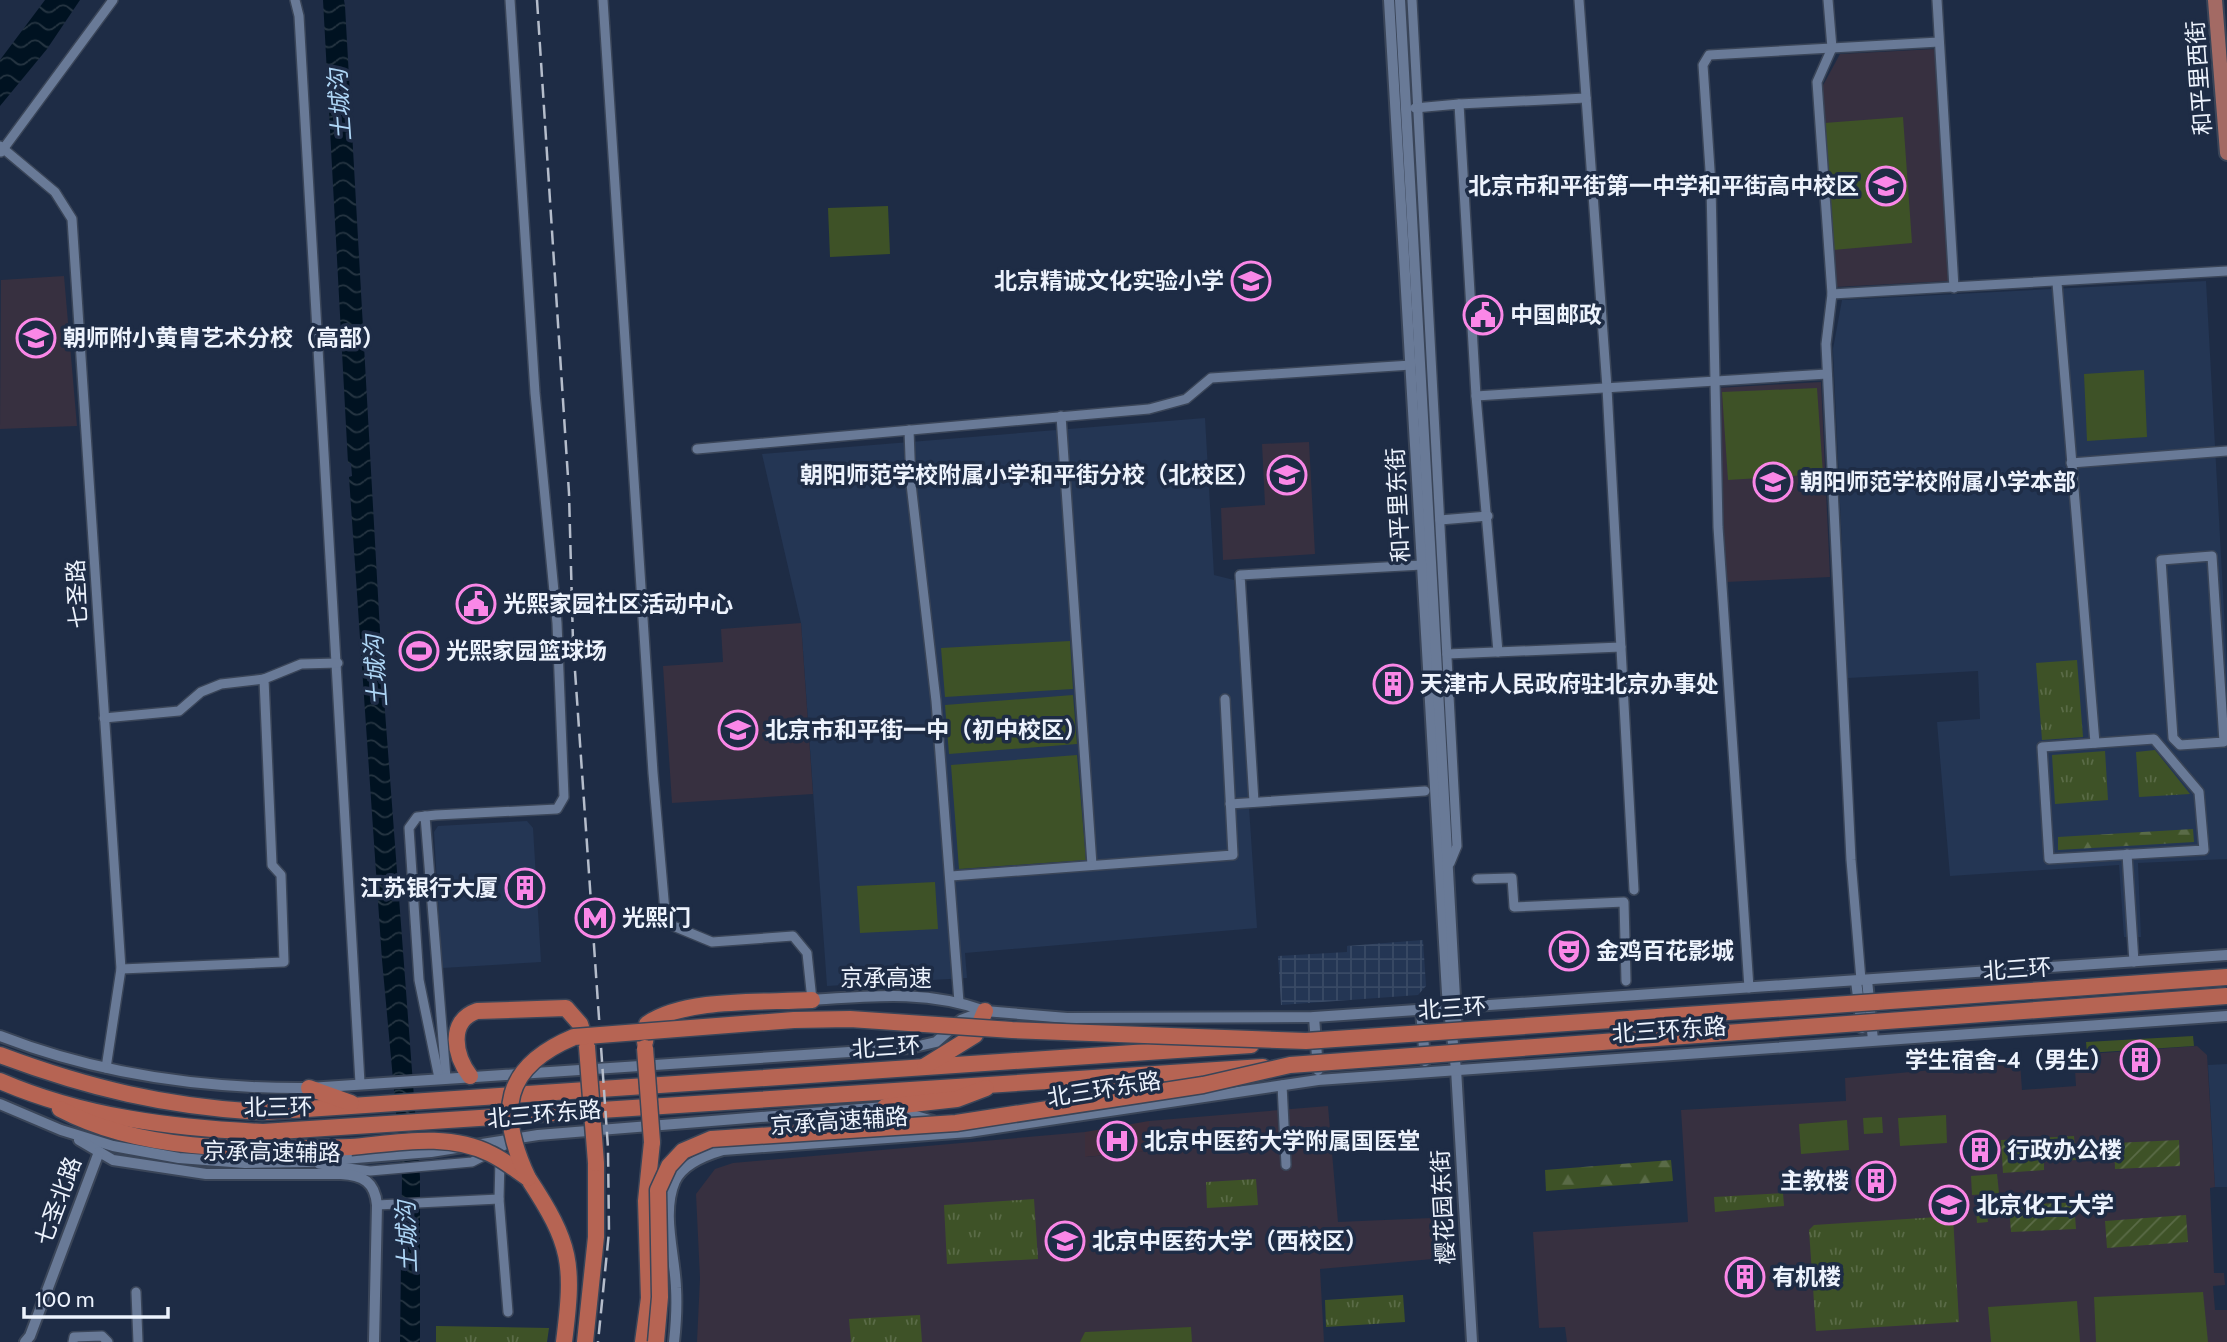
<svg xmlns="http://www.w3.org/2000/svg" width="2227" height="1342" font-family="Cabin,'Noto Sans SC',sans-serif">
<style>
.built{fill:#243654}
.industrial{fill:url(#industrial-grid)}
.education{fill:#373040}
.medical{fill:#3d2e3b}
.grass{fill:#3e5227}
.forest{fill:url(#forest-firs)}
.park{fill:url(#park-tufts)}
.garden{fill:url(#garden-furrows)}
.water{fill:url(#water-waves)}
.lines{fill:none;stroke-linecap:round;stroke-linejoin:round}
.minor-casing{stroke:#3a4558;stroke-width:12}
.tertiary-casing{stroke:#3a4558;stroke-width:14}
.primary-casing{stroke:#3a4558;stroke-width:18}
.trunk-casing{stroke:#3a4558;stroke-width:19}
.minor{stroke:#697a97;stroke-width:9}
.tertiary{stroke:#697a97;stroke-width:10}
.primary{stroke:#a36a64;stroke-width:14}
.trunk{stroke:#b66453;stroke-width:16}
.rail{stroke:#b5bdcb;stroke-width:2.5;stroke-dasharray:14 7;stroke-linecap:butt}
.trunk-bridge-casing{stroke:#3a4558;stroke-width:19;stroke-linecap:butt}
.trunk-bridge{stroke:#b66453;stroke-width:16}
.labels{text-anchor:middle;stroke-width:7;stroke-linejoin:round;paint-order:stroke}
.street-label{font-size:23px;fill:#edf3fd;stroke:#1e2c45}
.poi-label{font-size:23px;font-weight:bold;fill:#edf3fd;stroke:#1e2c45;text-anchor:start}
.water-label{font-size:24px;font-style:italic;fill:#aed6f6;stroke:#1e2c45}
</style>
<defs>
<pattern id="industrial-grid" width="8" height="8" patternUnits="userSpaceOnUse" patternTransform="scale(1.75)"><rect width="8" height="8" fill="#243654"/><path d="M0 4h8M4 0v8" fill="none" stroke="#394a65"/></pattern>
<pattern id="forest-firs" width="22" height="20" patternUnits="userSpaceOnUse" patternTransform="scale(1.75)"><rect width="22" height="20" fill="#3e5227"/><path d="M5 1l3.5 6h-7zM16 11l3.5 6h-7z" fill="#5a6b47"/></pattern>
<pattern id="park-tufts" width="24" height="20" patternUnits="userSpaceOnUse" patternTransform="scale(1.75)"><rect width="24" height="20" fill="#3e5227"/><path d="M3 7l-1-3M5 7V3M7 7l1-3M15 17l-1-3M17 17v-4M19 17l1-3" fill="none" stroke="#5a6b47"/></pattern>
<pattern id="garden-furrows" width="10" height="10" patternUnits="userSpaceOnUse" patternTransform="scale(1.75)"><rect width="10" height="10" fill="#3e5227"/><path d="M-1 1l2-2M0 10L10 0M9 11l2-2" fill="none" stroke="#5a6b47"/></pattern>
<pattern id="water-waves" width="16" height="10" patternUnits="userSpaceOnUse" patternTransform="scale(1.75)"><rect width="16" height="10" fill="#001221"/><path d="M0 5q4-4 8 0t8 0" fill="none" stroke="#263542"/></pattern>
</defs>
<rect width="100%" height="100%" fill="#1e2c45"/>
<g class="built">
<path d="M2206,281L2227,666V859L2138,863L2141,937H2124L2119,865L1950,876L1937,722L1980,719L1978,671L1848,678L1833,349L1842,300Z"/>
<path d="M1205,418L1214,575L1234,580L1257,928L965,953L967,978L827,986L801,623L762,454Z"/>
<path d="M527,821L533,828L541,962L442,968L434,832L438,826Z"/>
<path d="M2227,1064V1187H2215L2208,1065Z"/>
</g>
<path class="industrial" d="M1423,940L1426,986L1418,995L1281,1005L1278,956L1347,952V946Z"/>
<g class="education">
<path d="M1935,49L1949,281L1835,287L1821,89L1840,54Z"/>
<path d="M64,276L77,426L0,429L1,280Z"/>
<path d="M1821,382L1830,577L1726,582L1717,388Z"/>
<path d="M1309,442L1315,554L1223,560L1221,508L1265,505L1262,444Z"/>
<path d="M801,623L813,794L672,803L663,666L723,662L721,629Z"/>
<path d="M2197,1046L2207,1055L2215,1187L2210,1188L2214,1273H2224L2225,1285L2213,1286L2215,1310H2227V1342H1567L1565,1327L1539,1328L1533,1232L1688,1222L1681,1110L1846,1101L1845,1078L2020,1062L2022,1090L2076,1086L2074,1055Z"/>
<path d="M1328,1106L1338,1222L1431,1218L1433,1259L1320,1269L1324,1342H697L700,1278L696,1194L715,1169L733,1163L1085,1132L1086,1157L1148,1151L1149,1121Z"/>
</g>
<path class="medical" d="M1149,1121V1151L1085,1157V1132Z"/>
<g class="grass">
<path d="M1903,117L1912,243L1833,250L1824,123Z"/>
<path d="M888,206L890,254L830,257L828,208Z"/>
<path d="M2144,370L2147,437L2087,441L2084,374Z"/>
<path d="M1817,388L1823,474L1728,480L1722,392Z"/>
<path d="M430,631L432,669L408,670L407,632Z"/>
<path d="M1070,641L1073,689L945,697L941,648Z"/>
<path d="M1073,695L1077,744L949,754L945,705Z"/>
<path d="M1077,755L1086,860L959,869L951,765Z"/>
<path d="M935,882L938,929L860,933L857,886Z"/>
<path d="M2193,1036L2194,1046L2087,1053L2086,1042Z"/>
<path d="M1946,1115L1947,1143L1900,1146L1898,1118Z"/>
<path d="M1882,1117L1883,1133L1864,1134L1863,1118Z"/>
<path d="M1847,1120L1849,1150L1801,1154L1799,1124Z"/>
<path d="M2203,1292L2208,1342H2096L2094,1297Z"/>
<path d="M2077,1301L2080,1342H1991L1988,1307Z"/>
<path d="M1191,1327L1192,1342H1080L1085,1332Z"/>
</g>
<g class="forest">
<path d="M2193,829L2194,842L2058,850V837Z"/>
<path d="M1671,1160L1673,1181L1546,1191L1545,1170Z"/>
</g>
<g class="park">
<path d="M2077,660L2083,737L2042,740L2036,663Z"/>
<path d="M2155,750L2190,794L2139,797L2136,752Z"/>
<path d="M2105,751L2108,800L2055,804L2052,755Z"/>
<path d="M1997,1174L1999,1193L1972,1195L1971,1176Z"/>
<path d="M1256,1179L1258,1205L1207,1208L1206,1182Z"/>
<path d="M1783,1193L1784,1206L1715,1212L1714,1197Z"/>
<path d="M1034,1199L1038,1259L947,1264L944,1205Z"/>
<path d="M1992,1208L1993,1215L1987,1216L1988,1222L1977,1223L1976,1209Z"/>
<path d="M1953,1216L1959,1322L1816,1331L1809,1230L1814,1225Z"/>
<path d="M1403,1295L1405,1322L1326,1327L1325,1300Z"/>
<path d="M920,1315L922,1342H851L849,1319Z"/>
<path d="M436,1326L549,1328L547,1342H436Z"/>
</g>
<g class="garden">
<path d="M2074,1136L2076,1160L2044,1162V1170L2003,1173L2001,1140Z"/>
<path d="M2179,1140L2180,1166L2115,1169L2114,1143Z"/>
<path d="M2074,1202L2076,1229L2011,1232L2009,1206Z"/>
<path d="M2186,1215L2188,1242L2107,1248L2105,1221Z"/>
</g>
<g class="water">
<path d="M45,0H80L47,49L0,106V60Z"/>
<path d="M323,0H344L345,6L383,685L420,1177V1342H400L402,1177L382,960L349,477L352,476L351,463H348Z"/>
</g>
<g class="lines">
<defs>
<g id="minor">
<path d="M295,0L299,16L360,1083"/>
<path d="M603,0L653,773L666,923L712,942L793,936L807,953L812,1000"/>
<path d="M1412,0L1457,846L1450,863"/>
<path d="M1579,0L1607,388L1634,890"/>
<path d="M1828,0L1832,48L1817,82L1832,294L1826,344L1851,860L1861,980"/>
<path d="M1937,0L1954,288"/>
<path d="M1459,104L1586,98"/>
<path d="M1415,108L1459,104L1476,396L1498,652"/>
<path d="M0,146L55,192L72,219L121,969L106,1068"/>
<path d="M1,152L113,0"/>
<path d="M2057,283L2095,743"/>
<path d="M1832,294L2227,271"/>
<path d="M1476,396L1827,374"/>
<path d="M1061,416L1092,865"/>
<path d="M909,430L911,484L936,701L959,1002"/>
<path d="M697,449L1149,409L1186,399L1211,378L1411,365"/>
<path d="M2071,463L2227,451"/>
<path d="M1440,520L1488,516"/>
<path d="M2212,556L2224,742L2180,745L2173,738L2161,560Z"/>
<path d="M1447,654L1621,647"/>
<path d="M104,718L179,711L201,692L221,684L264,679"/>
<path d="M2154,739L2199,792L2204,850L2049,859L2042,747Z"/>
<path d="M1254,802L1240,575L1422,565"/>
<path d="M1230,804L1425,791"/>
<path d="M425,816L446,1078"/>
<path d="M2127,854L2134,962"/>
<path d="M951,876L1233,855L1225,699"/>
<path d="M1477,879L1512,878L1514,907L1624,902L1626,981"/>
<path d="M121,969L284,962L281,875L272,865L264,679L301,664L338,663"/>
<path d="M1749,988L1718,527L1711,185L1703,65L1709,55L1939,42"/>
<path d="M439,1078L419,980L409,828L417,817L436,815L557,809L564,797L557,623L535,393L510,0"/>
<path d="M1282,1085L1286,1165"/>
<path d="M500,1159L499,1199L508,1312"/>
<path d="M319,1164L370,1171L472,1162L509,1143"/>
<path d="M377,1205L499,1199"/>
<path d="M136,1292L138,1342"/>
<path d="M73,1342L74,1337L102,1336L108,1342"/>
</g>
<g id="tertiary">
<path d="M1389,0L1447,993L1456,1069L1472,1342"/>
<path d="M1400,0L1457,1034"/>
<path d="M1867,980L1873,1040"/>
<path d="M1856,981L1862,1028"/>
<path d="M812,1000C872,996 928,990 985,1011"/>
<path d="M1421,1010L1425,1061"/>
<path d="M1314,1017L1318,1070"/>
<path d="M0,1036C100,1075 203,1089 309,1088L910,1048L936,1042L961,1020L985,1011L1067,1018L1314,1017L2227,955"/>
<path d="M0,1104L61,1130L113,1146L179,1158L245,1163L306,1162L431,1152L538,1135L885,1107L933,1121"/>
<path d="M79,1140L113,1160L206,1174H341C363,1175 375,1182 377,1205L374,1342"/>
<path d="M25,1342L30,1336L99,1152"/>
<path d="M674,1342C676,1324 677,1306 676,1288C675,1255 661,1213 675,1181C683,1164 706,1155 723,1150L969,1132L1318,1080L2227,1016"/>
</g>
<path id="primary" d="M2215,0L2227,153"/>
<g id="trunk">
<path d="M1876,1002L2227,977"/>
<path d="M645,1042L647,1024C686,997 765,1003 812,1000"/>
<path d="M0,1055C88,1088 167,1107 262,1112L1251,1045"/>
<path d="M925,1066L975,1035L985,1011"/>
<path d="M470,1076C455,1056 447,1021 477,1011L566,1008L580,1024L587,1046"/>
<path d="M0,1081C83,1117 173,1128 263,1132L1263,1067"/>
<path d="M309,1088L351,1103"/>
<path d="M885,1107L957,1099L986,1088"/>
<path d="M60,1109C147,1155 255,1149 351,1147"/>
<path d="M528,1178C572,1245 574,1263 564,1342"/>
<path d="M585,1342L596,1237V1163"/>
<path d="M643,1342L649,1298L646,1201L652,1142"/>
</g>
</defs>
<use href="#minor" class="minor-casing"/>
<use href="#tertiary" class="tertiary-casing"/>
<use href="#primary" class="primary-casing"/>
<use href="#trunk" class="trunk-casing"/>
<use href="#minor" class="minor"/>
<use href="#tertiary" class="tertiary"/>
<use href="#primary" class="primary"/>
<use href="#trunk" class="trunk"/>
<path class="rail" d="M537,0L569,493L573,642L608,1148L609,1232L598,1342"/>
<defs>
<g id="trunk-bridge">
<path d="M587,1047L596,1163"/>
<path d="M645,1048L652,1142"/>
<path d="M351,1147C397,1143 448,1132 491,1154C504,1160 516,1170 528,1178"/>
<path d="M528,1178C497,1112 502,1067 574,1037L794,1020L850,1019L1012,1030L1306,1041L1876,1002"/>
<path d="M656,1342L660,1297L658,1190L669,1166L683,1151L711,1139L956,1123L1203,1085L1290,1065L2227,996"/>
</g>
</defs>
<use href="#trunk-bridge" class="trunk-bridge-casing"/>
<use href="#trunk-bridge" class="trunk-bridge"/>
</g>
<defs>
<symbol id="school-ring" viewBox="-11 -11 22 22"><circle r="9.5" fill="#1e2c45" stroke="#fa87e7" stroke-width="1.5"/><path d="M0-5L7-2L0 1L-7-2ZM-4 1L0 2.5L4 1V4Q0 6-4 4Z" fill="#fa87e7"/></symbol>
<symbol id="civic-ring" viewBox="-11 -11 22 22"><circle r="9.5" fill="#1e2c45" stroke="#fa87e7" stroke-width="1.5"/><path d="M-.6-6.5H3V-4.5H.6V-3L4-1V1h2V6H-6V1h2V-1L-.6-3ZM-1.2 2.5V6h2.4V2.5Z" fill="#fa87e7"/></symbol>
<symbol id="stadium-ring" viewBox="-11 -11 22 22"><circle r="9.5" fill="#1e2c45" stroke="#fa87e7" stroke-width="1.5"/><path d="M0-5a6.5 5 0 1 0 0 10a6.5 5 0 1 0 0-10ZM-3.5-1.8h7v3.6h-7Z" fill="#fa87e7"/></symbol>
<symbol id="building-ring" viewBox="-11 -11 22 22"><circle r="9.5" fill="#1e2c45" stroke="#fa87e7" stroke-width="1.5"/><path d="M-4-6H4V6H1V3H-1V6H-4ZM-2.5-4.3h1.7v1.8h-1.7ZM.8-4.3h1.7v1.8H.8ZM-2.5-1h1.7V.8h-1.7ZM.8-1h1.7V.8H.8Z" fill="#fa87e7"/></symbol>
<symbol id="metro-ring" viewBox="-11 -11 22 22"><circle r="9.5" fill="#1e2c45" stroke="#fa87e7" stroke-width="1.5"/><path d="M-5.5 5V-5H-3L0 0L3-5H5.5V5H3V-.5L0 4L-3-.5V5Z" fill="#fa87e7"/></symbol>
<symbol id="theatre-ring" viewBox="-11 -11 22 22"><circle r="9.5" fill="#1e2c45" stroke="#fa87e7" stroke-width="1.5"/><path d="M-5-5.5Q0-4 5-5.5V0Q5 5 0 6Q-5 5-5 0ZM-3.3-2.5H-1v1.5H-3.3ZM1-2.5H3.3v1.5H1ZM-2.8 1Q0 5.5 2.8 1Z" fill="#fa87e7"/></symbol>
<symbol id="hospital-ring" viewBox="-11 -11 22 22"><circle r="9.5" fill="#1e2c45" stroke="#fa87e7" stroke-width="1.5"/><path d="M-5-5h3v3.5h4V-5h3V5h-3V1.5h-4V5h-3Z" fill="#fa87e7"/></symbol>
<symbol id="university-ring" viewBox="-11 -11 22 22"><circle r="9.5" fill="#1e2c45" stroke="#fa87e7" stroke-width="1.5"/><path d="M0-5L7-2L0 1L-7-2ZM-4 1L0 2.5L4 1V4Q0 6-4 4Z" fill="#fa87e7"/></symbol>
</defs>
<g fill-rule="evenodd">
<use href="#school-ring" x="1864" y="164" width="44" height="44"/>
<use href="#school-ring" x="1229" y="259" width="44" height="44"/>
<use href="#civic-ring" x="1461" y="293" width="44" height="44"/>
<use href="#school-ring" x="14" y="316" width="44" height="44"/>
<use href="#school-ring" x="1265" y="453" width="44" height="44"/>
<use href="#school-ring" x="1751" y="460" width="44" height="44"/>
<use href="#civic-ring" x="454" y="582" width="44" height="44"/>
<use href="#stadium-ring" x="397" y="629" width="44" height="44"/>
<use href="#building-ring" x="1371" y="662" width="44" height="44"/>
<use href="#school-ring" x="716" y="708" width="44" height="44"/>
<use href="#building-ring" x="503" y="866" width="44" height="44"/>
<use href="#metro-ring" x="573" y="896" width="44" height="44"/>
<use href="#theatre-ring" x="1547" y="929" width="44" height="44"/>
<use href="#building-ring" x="2118" y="1038" width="44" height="44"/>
<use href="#hospital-ring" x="1095" y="1119" width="44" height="44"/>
<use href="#building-ring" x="1958" y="1128" width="44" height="44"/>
<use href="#building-ring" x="1854" y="1159" width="44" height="44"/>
<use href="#university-ring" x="1927" y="1183" width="44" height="44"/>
<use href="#university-ring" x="1043" y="1219" width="44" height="44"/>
<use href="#building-ring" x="1723" y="1255" width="44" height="44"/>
</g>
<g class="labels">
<g class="street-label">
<text transform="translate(2199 78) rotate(-94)" y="8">和平里西街</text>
<text transform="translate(1398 505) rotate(-93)" y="8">和平里东街</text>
<text transform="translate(77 594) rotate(-93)" y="8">七圣路</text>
<text transform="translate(2017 969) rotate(-4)" y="8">北三环</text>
<text x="886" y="986">京承高速</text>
<text transform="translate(1452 1008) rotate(-4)" y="8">北三环</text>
<text transform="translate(1669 1030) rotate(-4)" y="8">北三环东路</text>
<text transform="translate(886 1047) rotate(-4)" y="8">北三环</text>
<text transform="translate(1104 1089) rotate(-9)" y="8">北三环东路</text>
<text transform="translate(278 1107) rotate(-1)" y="8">北三环</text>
<text transform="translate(544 1114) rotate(-5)" y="8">北三环东路</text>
<text transform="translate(839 1121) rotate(-4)" y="8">京承高速辅路</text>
<text transform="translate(272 1152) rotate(1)" y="8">京承高速辅路</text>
<text transform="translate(58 1201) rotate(-70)" y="8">七圣北路</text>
<text transform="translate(1443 1207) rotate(-93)" y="8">樱花园东街</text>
</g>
<g class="poi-label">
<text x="1859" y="194" text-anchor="end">北京市和平街第一中学和平街高中校区</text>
<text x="1224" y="289" text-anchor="end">北京精诚文化实验小学</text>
<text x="1510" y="323">中国邮政</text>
<text x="63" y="346">朝师附小黄胄艺术分校（高部）</text>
<text x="1260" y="483" text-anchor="end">朝阳师范学校附属小学和平街分校（北校区）</text>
<text x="1800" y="490">朝阳师范学校附属小学本部</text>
<text x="503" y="612">光熙家园社区活动中心</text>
<text x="446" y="659">光熙家园篮球场</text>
<text x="1420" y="692">天津市人民政府驻北京办事处</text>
<text x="765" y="738">北京市和平街一中（初中校区）</text>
<text x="498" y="896" text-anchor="end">江苏银行大厦</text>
<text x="622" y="926">光熙门</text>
<text x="1596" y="959">金鸡百花影城</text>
<text x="2113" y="1068" text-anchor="end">学生宿舍-4（男生）</text>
<text x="1144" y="1149">北京中医药大学附属国医堂</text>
<text x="2007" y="1158">行政办公楼</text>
<text x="1849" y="1189" text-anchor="end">主教楼</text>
<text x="1976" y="1213">北京化工大学</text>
<text x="1092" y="1249">北京中医药大学（西校区）</text>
<text x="1772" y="1285">有机楼</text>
</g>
<g class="water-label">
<text transform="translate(340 105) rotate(-94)" y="8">土城沟</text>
<text transform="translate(376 671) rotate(-94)" y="8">土城沟</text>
<text transform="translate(407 1237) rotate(-92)" y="8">土城沟</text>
</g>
</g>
<path d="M24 1307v10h144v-10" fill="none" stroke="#edf3fd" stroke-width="3.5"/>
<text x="35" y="1307" font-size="21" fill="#edf3fd" stroke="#1e2c45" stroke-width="5" paint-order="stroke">100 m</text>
</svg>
